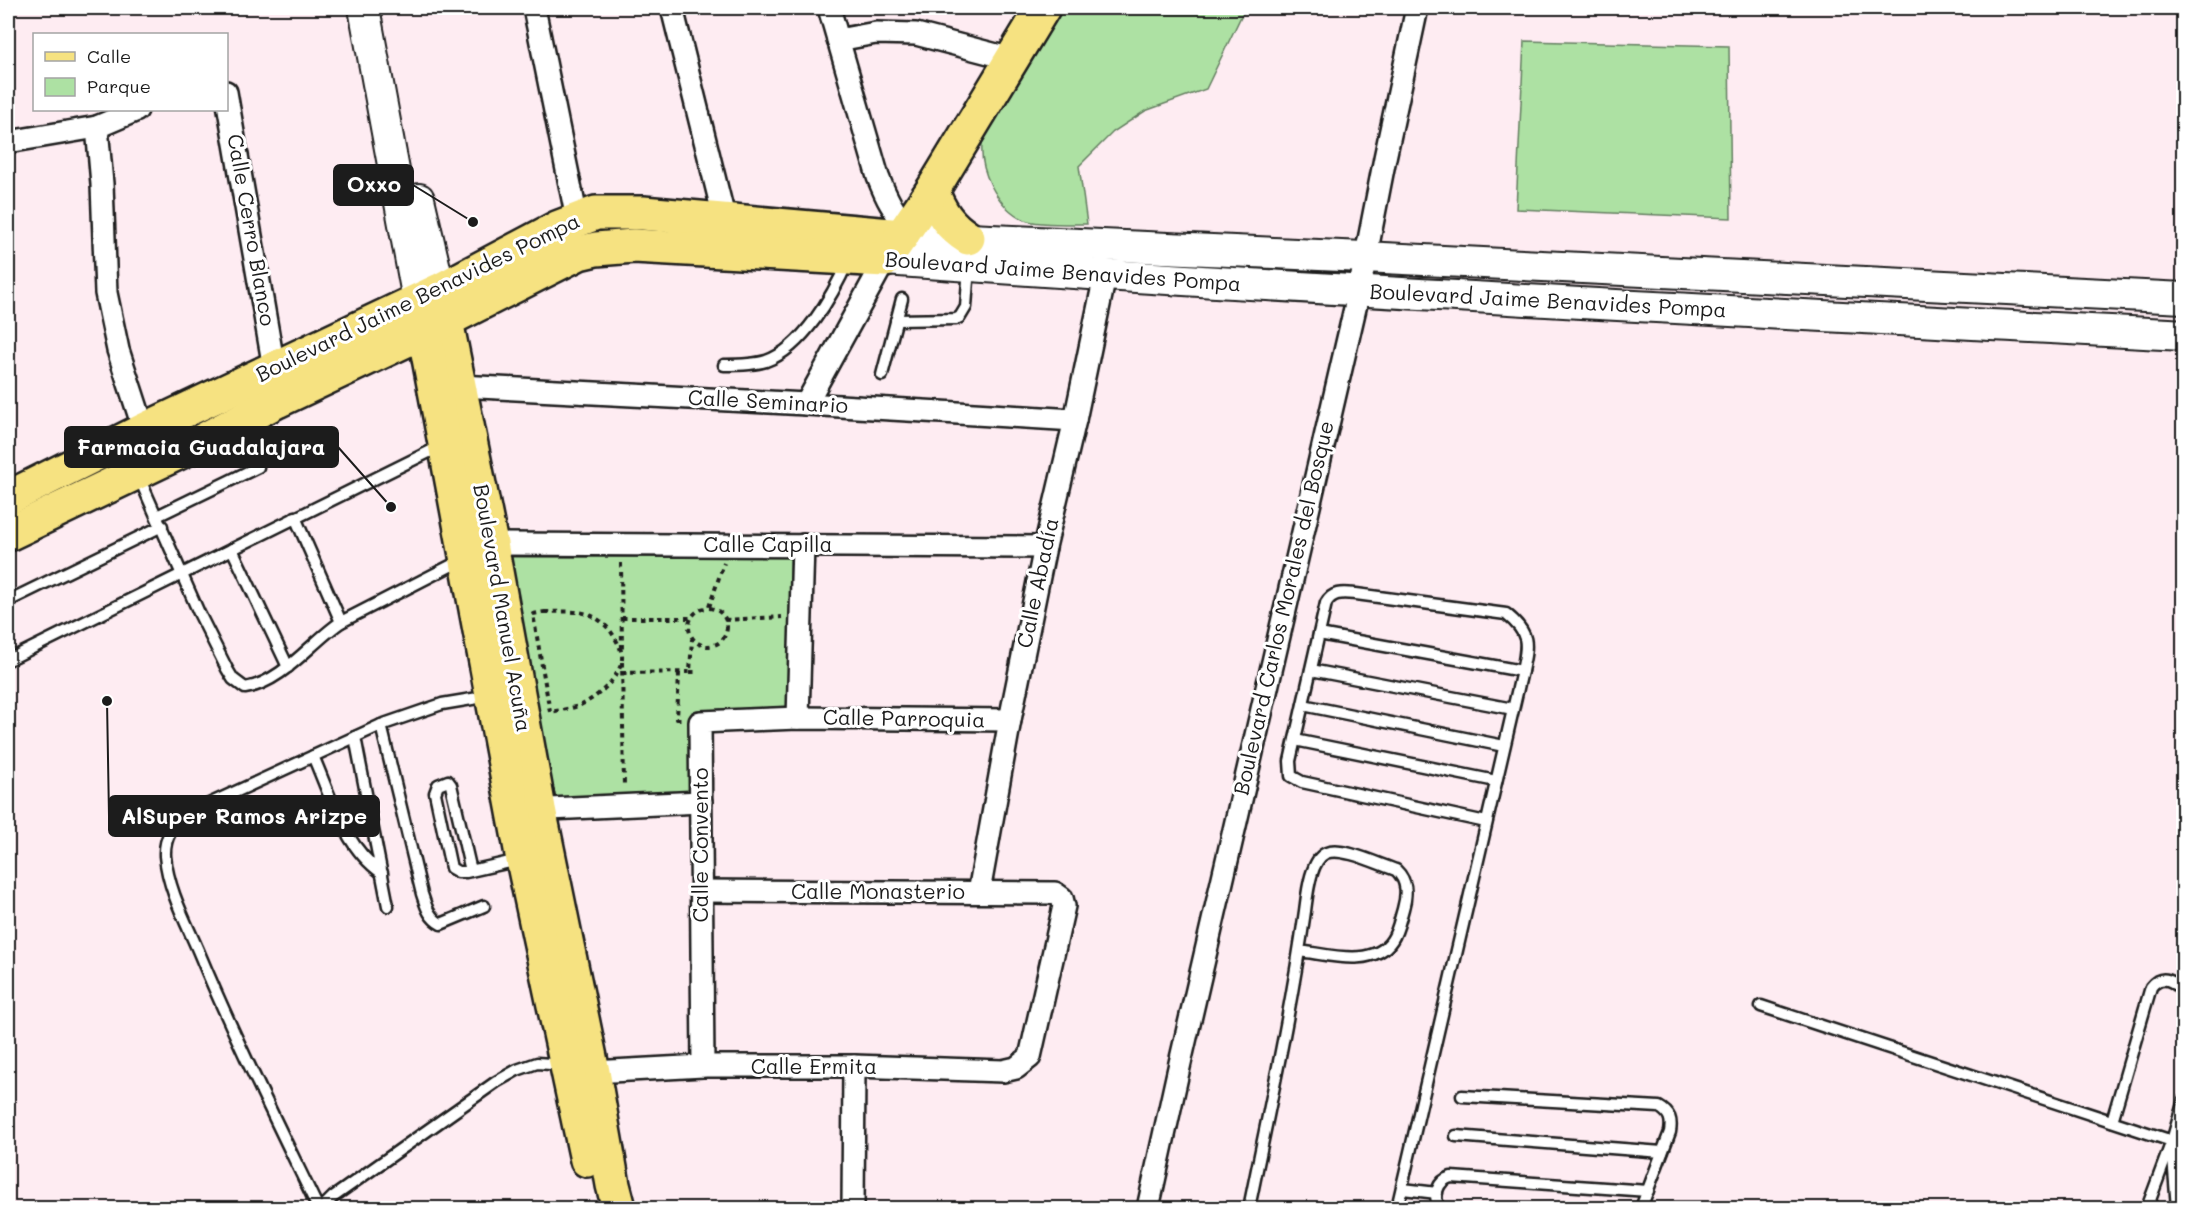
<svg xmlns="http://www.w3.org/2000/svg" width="2191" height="1216" font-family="Mali,sans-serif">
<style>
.green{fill:#ade1a3;stroke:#647e60;stroke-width:1.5}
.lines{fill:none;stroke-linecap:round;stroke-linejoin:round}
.lane-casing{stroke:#1c1c1c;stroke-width:15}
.street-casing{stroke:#1c1c1c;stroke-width:26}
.secondary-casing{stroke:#1c1c1c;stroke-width:34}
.primary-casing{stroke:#1c1c1c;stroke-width:38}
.path{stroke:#1c1c1c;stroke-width:4;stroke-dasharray:4.5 4.5;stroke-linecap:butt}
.lane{stroke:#fff;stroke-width:10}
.street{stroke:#fff;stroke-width:21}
.secondary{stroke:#fff;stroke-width:30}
.primary{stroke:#f6e281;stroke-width:33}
.labels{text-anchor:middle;stroke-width:6;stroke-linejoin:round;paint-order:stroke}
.street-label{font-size:21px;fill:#1c1c1c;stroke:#fff}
.leader{fill:none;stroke:#1c1c1c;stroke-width:2}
.callout-dot{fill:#1c1c1c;stroke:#fff;stroke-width:2}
.callout{fill:#1c1c1c;stroke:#1c1c1c;stroke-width:2}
.callout-label{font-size:22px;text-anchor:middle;font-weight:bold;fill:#fff}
</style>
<rect width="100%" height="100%" fill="#feecf2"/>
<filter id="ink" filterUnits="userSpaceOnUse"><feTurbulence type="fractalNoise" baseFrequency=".0167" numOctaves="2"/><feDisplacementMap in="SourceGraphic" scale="12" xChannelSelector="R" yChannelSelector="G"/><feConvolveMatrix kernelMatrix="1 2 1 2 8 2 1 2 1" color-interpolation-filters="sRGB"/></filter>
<g filter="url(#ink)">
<g class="green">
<path d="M1062,8H1245L1206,89L1145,111L1113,132L1079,166L1087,224C1073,224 1036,225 1025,220C996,207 977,168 983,137Z"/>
<path d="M1524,41L1729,46L1731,218L1516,209Z"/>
<path d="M510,557H790V707L692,712V795L555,799Z"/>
</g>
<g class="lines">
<defs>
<g id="lane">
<path d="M896,320L956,319L960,317L966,307L969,267"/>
<path d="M724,365C738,365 753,365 766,361C803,348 833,295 848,261"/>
<path d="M882,375L902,299"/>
<path d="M138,475L199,613L227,669L233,679L245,688C283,682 311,642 341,622L462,560"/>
<path d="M157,516L258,467"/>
<path d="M295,517L341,622"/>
<path d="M232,549L288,667"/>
<path d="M8,601L162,526"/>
<path d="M1319,634L1522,671"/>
<path d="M8,660L441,446"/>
<path d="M1311,670L1513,709"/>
<path d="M1303,705L1504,746"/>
<path d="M381,725L422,894C426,906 429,918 441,924L484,906"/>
<path d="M355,737L388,906"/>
<path d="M1295,740L1496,781"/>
<path d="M313,756C331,797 344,847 382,873"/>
<path d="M471,871L451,785L448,781L438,785L435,793L451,868L458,872H466L519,860"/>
<path d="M1761,1006L2172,1141"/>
<path d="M1462,1096L1659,1107C1670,1113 1672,1120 1670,1132L1641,1208"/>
<path d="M2112,1121L2151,987C2162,973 2175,981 2184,993"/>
<path d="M1456,1136L1662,1152"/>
<path d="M2172,1144L2177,1208"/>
<path d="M1403,1189L1437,1193"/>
<path d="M318,1208C278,1125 236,1041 200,955C187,924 168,890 165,856C164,837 173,825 187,814L381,725L442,704L490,696"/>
<path d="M322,1208L333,1197L496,1082L517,1070L537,1063L564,1065"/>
<path d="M1249,1208C1269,1110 1291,1011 1305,911C1307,896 1310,860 1326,853C1342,846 1380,865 1396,870C1408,881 1407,895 1403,909C1400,919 1398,931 1392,940C1373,969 1327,954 1299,951"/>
<path d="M1397,1208L1522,671C1528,643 1530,633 1506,614L1356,594C1343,593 1333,591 1326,603L1290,761L1291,776L1302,782L1486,822"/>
<path d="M1439,1208C1433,1196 1437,1181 1451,1177L1648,1191"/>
<path d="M2147,1208L2172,1141L2184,1100"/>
</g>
<g id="street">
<path d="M534,8L577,219"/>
<path d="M672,8L725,221"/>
<path d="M829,8L878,177C886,197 893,212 908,227"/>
<path d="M838,40L876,33L916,34L1012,59"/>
<path d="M226,92L274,368"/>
<path d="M97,127L102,184L106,293L118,350L144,430"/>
<path d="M8,142L97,127L137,110"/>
<path d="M460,386L806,404L1075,420"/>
<path d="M806,404L885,260"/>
<path d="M491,544L1045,547"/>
<path d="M798,718L803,545"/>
<path d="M528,810L701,802"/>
<path d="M979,892L1010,720L1045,547L1075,420L1105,276"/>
<path d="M703,1066L700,722L798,718L1010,720"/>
<path d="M583,1070L593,1072L703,1066H854L1003,1071L1016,1068L1030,1057L1064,906L1062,898L1055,893L701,891"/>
<path d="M853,1208L854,1066"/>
<path d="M1148,1208L1180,1063L1359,291L1385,158L1417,8"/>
</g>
<g id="secondary">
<path d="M364,8L418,300"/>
<path d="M419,199L440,290"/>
<path d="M902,236L1364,257L2184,298"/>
<path d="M885,260C1317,291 1750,312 2184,335"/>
</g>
<g id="primary">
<path d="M932,191C940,212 949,226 968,238"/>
<path d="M442,301L491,544L539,809L593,1072L613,1185L619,1208"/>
<path d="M420,310L523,860L587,1160"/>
<path d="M8,498L144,430L440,290L557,228L596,213H643L902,236"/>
<path d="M8,534L188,448L277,401L423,332L579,253L596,249L634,246L885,260L932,191L1043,8"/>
</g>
</defs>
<use href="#lane" class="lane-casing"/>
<use href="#street" class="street-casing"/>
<use href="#secondary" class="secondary-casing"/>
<use href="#primary" class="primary-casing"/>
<g class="path">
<path d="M621,563L622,652"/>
<path d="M709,607L724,563"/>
<circle cx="708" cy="627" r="19"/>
<path d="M545,612C558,612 574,610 587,614C599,618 609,627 615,638C618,643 621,649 622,655C624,675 595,700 578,706C569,709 560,710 550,712L533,614Z"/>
<path d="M622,618H690"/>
<path d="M725,620L782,617"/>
<path d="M622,662L624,787"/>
<path d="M690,672H697"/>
<path d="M622,673L690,672L692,639"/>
<path d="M679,673L677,719H681"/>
</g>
<use href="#lane" class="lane"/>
<use href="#street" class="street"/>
<use href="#secondary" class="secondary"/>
<use href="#primary" class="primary"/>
</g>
</g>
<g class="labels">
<g class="street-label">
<text transform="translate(251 230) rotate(80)" y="7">Calle Cerro Blanco</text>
<text transform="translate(1063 272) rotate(4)" y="7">Boulevard Jaime Benavides Pompa</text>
<text transform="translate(418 298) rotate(-26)" y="7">Boulevard Jaime Benavides Pompa</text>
<text transform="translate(1548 301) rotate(3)" y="7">Boulevard Jaime Benavides Pompa</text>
<text transform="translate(768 402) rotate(3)" y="7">Calle Seminario</text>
<text x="768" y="552">Calle Capilla</text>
<text transform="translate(1038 583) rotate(-78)" y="7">Calle Abadía</text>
<text transform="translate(502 608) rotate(80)" y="7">Boulevard Manuel Acuña</text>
<text transform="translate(1284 608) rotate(-77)" y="7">Boulevard Carlos Morales del Bosque</text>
<text transform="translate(904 719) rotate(1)" y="7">Calle Parroquia</text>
<text transform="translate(701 845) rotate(-90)" y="7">Calle Convento</text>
<text x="878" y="899">Calle Monasterio</text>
<text x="814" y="1074">Calle Ermita</text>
</g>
</g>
<path class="leader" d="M473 222L413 185M391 507L338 447M107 701L109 816"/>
<g class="callout-dot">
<circle cx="473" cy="222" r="6"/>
<circle cx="391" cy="507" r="6"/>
<circle cx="107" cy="701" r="6"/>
</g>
<g class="callout">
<rect x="334" y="165" width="79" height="40" rx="6"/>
<rect x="65" y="427" width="273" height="40" rx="6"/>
<rect x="109" y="796" width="270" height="40" rx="6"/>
</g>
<g class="callout-label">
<text x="374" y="192">Oxxo</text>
<text x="201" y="455">Farmacia Guadalajara</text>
<text x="244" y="824">AlSuper Ramos Arizpe</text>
</g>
<rect width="2191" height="1216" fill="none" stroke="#fff" stroke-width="30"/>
<rect x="15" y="15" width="2161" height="1186" fill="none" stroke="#1c1c1c" stroke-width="2" filter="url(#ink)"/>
<rect x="33" y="33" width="195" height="78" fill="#ffffff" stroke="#a4a4a4" stroke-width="1.5"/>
<rect x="45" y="52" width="30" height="9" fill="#f6e281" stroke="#a4a4a4" stroke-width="1.5"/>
<text x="87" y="63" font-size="18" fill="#1c1c1c">Calle</text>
<rect x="45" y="78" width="30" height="18" fill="#ade1a3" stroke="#a4a4a4" stroke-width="1.5"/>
<text x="87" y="93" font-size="18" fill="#1c1c1c">Parque</text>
</svg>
